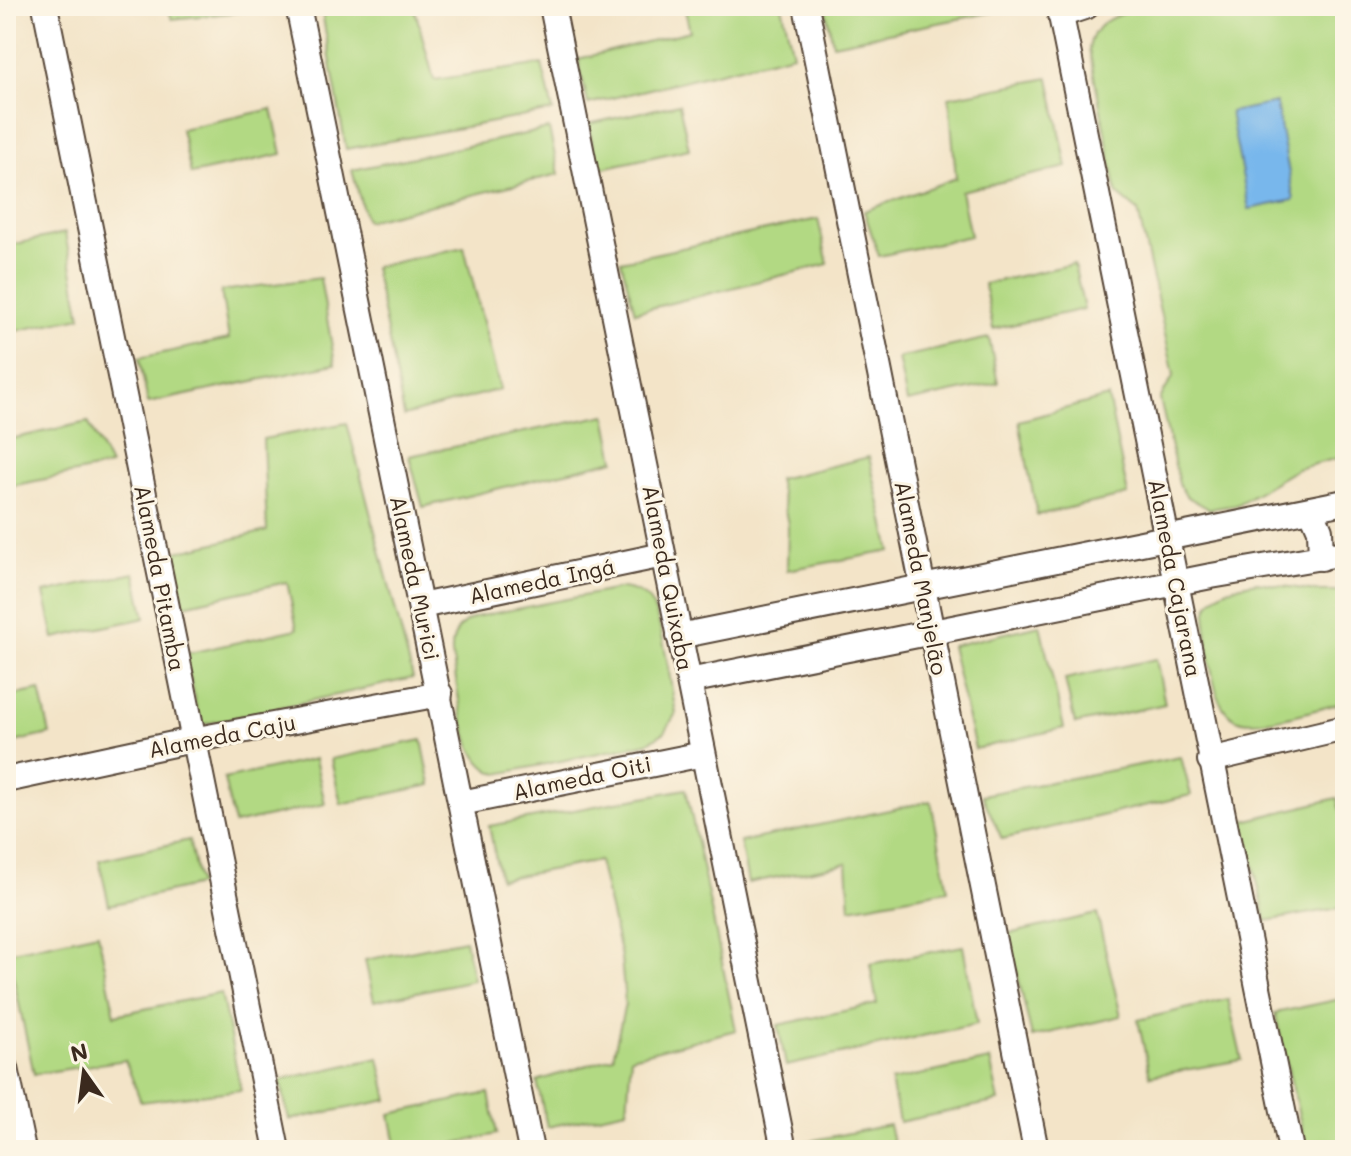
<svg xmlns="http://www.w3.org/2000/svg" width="1351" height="1156" font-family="Mali,sans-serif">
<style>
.green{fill:#b2d983;stroke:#768250;stroke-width:2}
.water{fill:#78b7ec;stroke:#5a7085;stroke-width:2}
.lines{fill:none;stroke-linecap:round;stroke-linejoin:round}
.minor-casing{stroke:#574638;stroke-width:28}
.minor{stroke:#fff;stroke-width:24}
.labels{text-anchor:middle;stroke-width:6;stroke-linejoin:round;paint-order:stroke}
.street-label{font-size:22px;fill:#3b2a1e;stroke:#fcf5e5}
</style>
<rect width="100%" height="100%" fill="#fcf5e5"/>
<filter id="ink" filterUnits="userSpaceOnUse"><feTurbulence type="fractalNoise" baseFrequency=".0125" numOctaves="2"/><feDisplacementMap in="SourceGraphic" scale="16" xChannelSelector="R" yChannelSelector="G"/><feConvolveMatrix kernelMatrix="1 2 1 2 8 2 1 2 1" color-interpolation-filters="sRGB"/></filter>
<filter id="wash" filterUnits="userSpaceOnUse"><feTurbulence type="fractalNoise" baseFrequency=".006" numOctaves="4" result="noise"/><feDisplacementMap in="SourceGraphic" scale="32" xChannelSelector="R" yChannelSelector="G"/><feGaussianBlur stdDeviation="1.8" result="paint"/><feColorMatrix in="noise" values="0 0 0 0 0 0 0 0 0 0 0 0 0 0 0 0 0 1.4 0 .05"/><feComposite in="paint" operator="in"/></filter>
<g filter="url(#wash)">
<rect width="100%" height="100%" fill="#f3e4c8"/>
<g class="green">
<path d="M167,6H276L277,8L172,19Z"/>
<path d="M321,6H414L434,80L542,64L553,111L346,149Z"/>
<path d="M684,6H782L793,54L588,104L578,59L690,31Z"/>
<path d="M825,6H1023L833,44Z"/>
<path d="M1144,6H1345V456L1297,469L1236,505L1209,509L1186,496L1179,484L1160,399L1174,375L1138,211L1117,194L1089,49C1093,19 1119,15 1144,6Z"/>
<path d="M1049,78L1067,167L961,191L970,236L879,256L864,211L956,178L949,97Z"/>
<path d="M679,104L689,149L598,169L588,124Z"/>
<path d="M272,109L282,154L191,174L181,129Z"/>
<path d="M549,129L559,174L366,221L352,170Z"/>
<path d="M818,219L828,264L635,312L621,261Z"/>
<path d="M65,233L81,317L6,333V246Z"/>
<path d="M464,247L500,389L404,416L374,267Z"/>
<path d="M1074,264L1084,309L993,329L984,284Z"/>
<path d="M320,278L335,364L148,403L139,358L229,339L221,291Z"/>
<path d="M989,338L998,383L907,402L898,358Z"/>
<path d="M1108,397L1128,495L1037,515L1019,421Z"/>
<path d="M606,415L615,460L423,507L409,456Z"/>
<path d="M88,422L110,466L6,487V440Z"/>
<path d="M347,423L413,678L200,725L185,654L297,629L287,582L184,605L172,553L267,531L263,439Z"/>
<path d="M869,457L891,551L787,570L788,524L778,479Z"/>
<path d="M135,573L145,618L54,638L44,593Z"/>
<path d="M1257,582L1316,591H1345V702C1320,708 1266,726 1242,721C1235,719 1227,714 1223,707C1213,693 1201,621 1209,605C1218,588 1240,585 1257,582Z"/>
<path d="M623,588C634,590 643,593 650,602C663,619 671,689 676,713L665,732L647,743L498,774C460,763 459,689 452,654C451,634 460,621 480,616Z"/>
<path d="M1040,625L1064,728L975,749L951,646Z"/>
<path d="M1156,659L1165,704L1075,724L1065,679Z"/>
<path d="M40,690L50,734L6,744V697Z"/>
<path d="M422,740L431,785L341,804L331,759Z"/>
<path d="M1181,757L1191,795L1002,839L982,795Z"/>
<path d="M315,759L325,804L234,824L224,779Z"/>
<path d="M686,789L736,1030L631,1057L627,1110L547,1127L537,1081L613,1057L625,1004L621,957L599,861L500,879L489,826Z"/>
<path d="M1337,798L1345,835V907L1266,921L1244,821Z"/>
<path d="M931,801L948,890L850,908L847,863L748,883L740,842Z"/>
<path d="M189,840L199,885L109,905L99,860Z"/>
<path d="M1097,914L1121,1016L1032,1037L1008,934Z"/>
<path d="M98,933L115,1015L221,993L241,1090L141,1102L125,1060L34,1074L8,952Z"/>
<path d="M465,940L473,980L374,1001L365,960Z"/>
<path d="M963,946L977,1024L786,1066L778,1025L877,1004L870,964Z"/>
<path d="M1345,998V1150H1307L1275,1013Z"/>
<path d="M1228,999L1242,1060L1150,1076L1138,1020Z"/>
<path d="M379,1058L388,1100L289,1120L280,1080Z"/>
<path d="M990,1060L999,1101L899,1122L891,1081Z"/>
<path d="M489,1093L497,1134L424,1150H397L390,1114Z"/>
<path d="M889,1125L895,1150H791L790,1145Z"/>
</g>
<path class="water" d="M1276,103L1294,200L1249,209L1230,112Z"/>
</g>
<g filter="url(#ink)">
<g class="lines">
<defs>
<g id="minor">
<path d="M45,6L277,1150"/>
<path d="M298,6L531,1150"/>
<path d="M552,6L784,1150"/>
<path d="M806,6L1036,1150"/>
<path d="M1059,6L1291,1150"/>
<path d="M1060,15L1087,6"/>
<path d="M1311,509L1320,530L1321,558"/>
<path d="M421,606L663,555"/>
<path d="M679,636L1345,502"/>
<path d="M689,681L1211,576L1345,553"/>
<path d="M1210,760L1345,728"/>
<path d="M6,780L192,740L440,694"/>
<path d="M461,803L703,754"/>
<path d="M6,1068L23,1150"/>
</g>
</defs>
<use href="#minor" class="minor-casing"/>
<use href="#minor" class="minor"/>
</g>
</g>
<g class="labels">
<g class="street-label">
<text transform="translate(160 578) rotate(79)" y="8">Alameda Pitamba</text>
<text transform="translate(415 578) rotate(78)" y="8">Alameda Murici</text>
<text transform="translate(668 578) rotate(79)" y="8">Alameda Quixaba</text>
<text transform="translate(921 578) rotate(79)" y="8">Alameda Manjelão</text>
<text transform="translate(1175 578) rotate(79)" y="8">Alameda Cajarana</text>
<text transform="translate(542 581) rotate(-12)" y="8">Alameda Ingá</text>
<text transform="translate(222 736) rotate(-11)" y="8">Alameda Caju</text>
<text transform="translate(582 778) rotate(-12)" y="8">Alameda Oiti</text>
</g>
</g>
<rect width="1351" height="1156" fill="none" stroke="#fcf5e5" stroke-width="32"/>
<g transform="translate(84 1072) rotate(346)" stroke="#fcf5e5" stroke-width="6" paint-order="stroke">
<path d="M0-6L14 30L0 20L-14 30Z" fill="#3b2a1e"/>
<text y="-12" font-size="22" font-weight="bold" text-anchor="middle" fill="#3b2a1e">N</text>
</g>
</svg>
